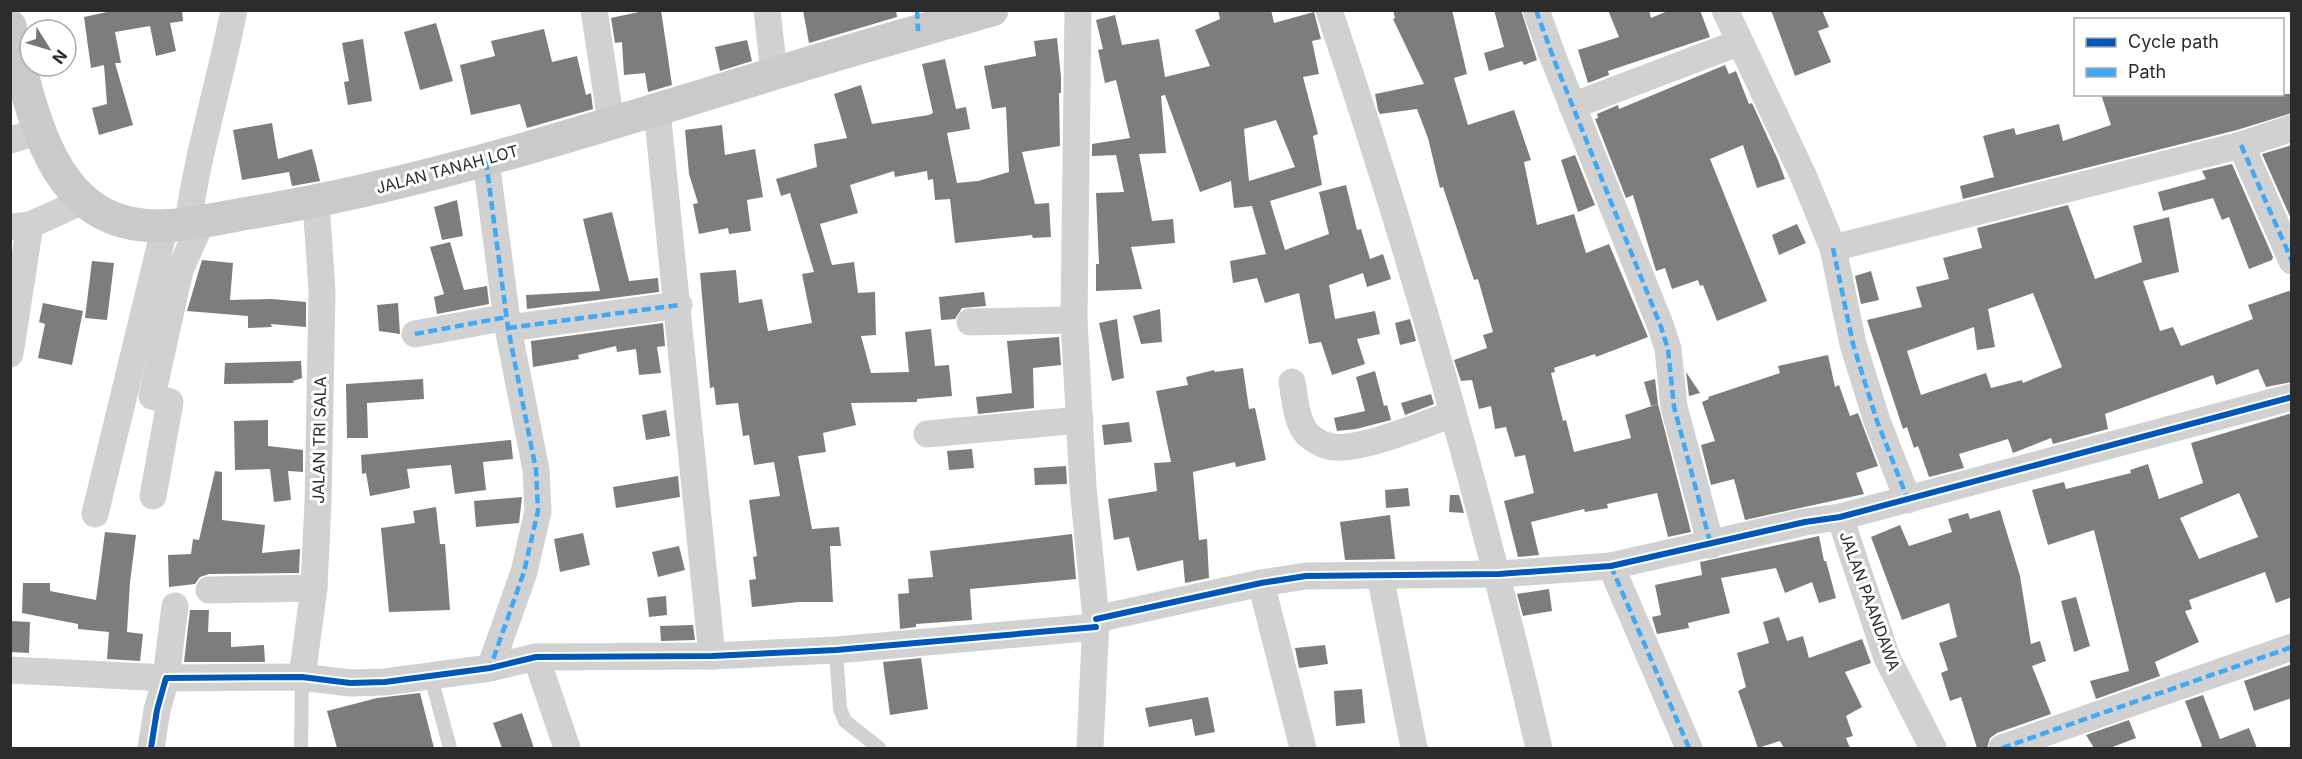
<svg xmlns="http://www.w3.org/2000/svg" width="2302" height="759" font-family="Inter,sans-serif">
<style>
.building{fill:#7d7d7d;fill-rule:evenodd}
.lines{fill:none;stroke-linecap:round;stroke-linejoin:round}
.lane{stroke:#d1d1d1;stroke-width:14}
.street{stroke:#d1d1d1;stroke-width:27}
.secondary{stroke:#cacaca;stroke-width:33}
.quiet{stroke:#3fa9f5;stroke-width:4.5;stroke-dasharray:9 4.5;stroke-linecap:butt}
.cycleway-casing{stroke:#fff;stroke-width:10}
.cycleway{stroke:#0057b8;stroke-width:6}
.labels{text-anchor:middle;stroke-width:6;stroke-linejoin:round;paint-order:stroke}
.street-label{font-size:16px;fill:#2c2c2c;stroke:#fff}
</style>
<rect width="100%" height="100%" fill="#fff"/>
<g class="building">
<path d="M116,10H182L183,21L170,23L176,51L156,56L150,26L115,32L121,63H115L133,125L99,135L92,108L107,104L104,65L91,68L84,17Z"/>
<path d="M648,10H661L672,85L648,92L645,73L624,75L622,42L615,43L611,18Z"/>
<path d="M803,10H896L897,17L809,43Z"/>
<path d="M1218,10H1271L1274,23L1314,12L1321,39L1312,41L1319,74L1303,77L1318,134L1313,136L1322,185L1270,201L1285,250L1329,234L1319,192L1346,185L1357,230L1361,229L1370,259L1383,254L1391,279L1367,287L1363,273L1329,285L1335,319L1375,311L1380,334L1357,339L1365,364L1332,375L1321,342L1309,344L1299,293L1265,303L1257,278L1233,283L1230,261L1266,254L1252,206L1234,208L1231,181L1200,192L1165,95L1161,96L1166,153L1139,154L1152,221L1173,219L1175,243L1131,247L1142,289L1096,291V264H1099L1096,193L1124,192L1116,155L1092,156V144L1130,138L1116,80L1105,83L1098,50L1103,49L1096,20L1115,15L1122,45L1159,39L1165,77L1210,66L1195,30L1220,19ZM1276,120L1295,167L1249,181L1244,129Z"/>
<path d="M1393,10H1452L1467,74L1454,78L1468,125L1514,110L1531,160L1524,162L1537,225L1574,214L1586,253L1609,244L1648,337L1596,357L1595,354L1554,368L1555,372L1551,373L1563,421L1566,420L1574,452L1631,438L1625,415L1658,404L1691,532L1668,537L1657,493L1607,504L1608,508L1585,512L1584,509L1531,522L1539,555L1518,557L1504,501L1534,493L1525,455L1515,457L1506,427L1495,429L1491,406L1479,409L1472,380L1461,381L1454,360L1487,348L1483,335L1493,332L1478,279L1474,280L1443,187L1440,188L1428,138L1417,109L1380,114L1378,110L1375,94L1424,84L1393,19L1395,18Z"/>
<path d="M1494,10H1521L1537,60L1524,65L1522,61L1489,71L1484,53L1504,47Z"/>
<path d="M1608,10H1649L1651,18L1670,10H1700L1710,37L1608,71L1609,75L1588,83L1578,50L1619,37Z"/>
<path d="M1771,10H1822L1829,27L1818,31L1831,62L1795,76Z"/>
<path d="M436,23L453,81L420,90L404,32Z"/>
<path d="M544,29L552,62L577,56L586,95L591,93L593,109L527,128L520,104L471,115L460,65L495,56L491,41Z"/>
<path d="M1057,38L1061,77V93H1059L1060,146L1022,152L1035,204L1049,203L1051,237L1033,238L1032,235L955,243L950,199L935,200L933,179L928,180L927,171L895,177L894,171L850,185L858,213L820,224L832,265L854,262L858,293L875,292L876,335L861,336L871,373L909,372L905,332L931,329L935,366L949,365L952,396L917,399V402L851,403L856,425L823,433L826,452L798,456L812,529L839,527L841,546H830L833,602H799L752,607L749,580L756,579L753,557L757,556L749,500L780,496L774,462L754,465L749,435L743,436L738,403L716,405L714,387L710,388L700,273L736,270L739,303L762,299L768,331L812,323L802,274L814,272L790,193L781,196L776,179L817,167L814,144L847,138L834,94L861,85L872,124L929,115L933,113L922,64L945,59L956,109L966,107L970,129L947,133L957,183L978,181L1009,172L1006,107L992,109L984,66L1036,56L1034,41Z"/>
<path d="M363,39L372,101L348,105L344,82L349,81L342,43Z"/>
<path d="M747,40L752,61L720,71L715,47Z"/>
<path d="M1725,65L1729,74L1736,71L1749,104L1752,103L1778,160L1785,179L1757,188L1743,145L1710,159L1767,301L1717,321L1703,285L1700,286L1698,280L1672,289L1665,268L1656,271L1633,195L1626,198L1595,119L1598,118L1597,114L1618,105L1619,109Z"/>
<path d="M2101,94H2292V113L2237,130L1963,199L1960,186L1994,177L1983,136L2014,128L2016,135L2059,124L2063,141L2111,125Z"/>
<path d="M272,123L278,159L312,149L320,181L292,186L289,172L242,180L233,130Z"/>
<path d="M722,125L725,155L755,149L763,197L747,200L751,231L729,234L728,228L699,234L693,204L698,203L689,174L685,130Z"/>
<path d="M2292,145V221L2262,154Z"/>
<path d="M1575,155L1595,205L1578,212L1561,160Z"/>
<path d="M2232,164L2273,257L2272,260L2249,269L2229,217L2222,220L2213,198L2163,211L2158,192L2206,179L2202,171Z"/>
<path d="M457,200L463,236L442,240L434,207Z"/>
<path d="M2068,205L2095,279L2142,262L2133,226L2169,217L2179,272L2143,281L2160,331L2173,327L2181,346L2253,319L2248,305L2292,290V382L2266,387L2258,369L2216,385L2213,375L2105,414L2108,429L2053,444L2051,438L2013,453L2008,439L1959,454L1964,468L1929,477L1918,446L1914,448L1907,427L1903,429L1867,320L1922,307L1916,287L1949,279L1943,258L1982,248L1977,228ZM2033,293L2062,367L2023,383L2022,380L1991,388L1986,373L1921,395L1907,351L1974,327L1977,350L1995,347L1988,309Z"/>
<path d="M612,212L629,281L658,278L659,292L527,309L526,295L600,291L583,219Z"/>
<path d="M1797,224L1806,243L1779,255L1772,235Z"/>
<path d="M450,242L464,290L487,286L489,304L437,314L434,297L444,294L430,247Z"/>
<path d="M202,260L233,263L230,300L271,299L306,302V327L271,324L272,327L248,328V316L187,311Z"/>
<path d="M92,261L114,263L107,320L85,318Z"/>
<path d="M1871,271L1879,300L1861,304L1855,276Z"/>
<path d="M984,292L986,306L962,308L955,319L941,320L939,297Z"/>
<path d="M43,303L83,311L72,365L38,358L45,324L39,322Z"/>
<path d="M398,303L400,334L379,331L377,305Z"/>
<path d="M1160,309L1162,342L1141,344L1133,316Z"/>
<path d="M1117,319L1124,378L1112,381L1099,323Z"/>
<path d="M1410,319L1416,341L1400,345L1395,323Z"/>
<path d="M663,323L665,346L657,347L661,373L639,375L636,349L617,352L616,346L578,355L579,359L533,367L531,341Z"/>
<path d="M1059,337L1061,365L1033,368L1034,408L978,414L976,397L1012,393L1007,341Z"/>
<path d="M1828,355L1835,387L1839,385L1850,416L1858,413L1878,466L1856,473L1864,494L1745,520L1734,479L1711,485L1701,445L1715,441L1702,402L1709,399L1708,397L1780,373L1778,366Z"/>
<path d="M301,361L302,378L293,381L294,383L224,384L225,363Z"/>
<path d="M1243,368L1249,409L1255,408L1266,460L1236,467L1235,462L1193,472L1199,540L1207,539L1209,578L1185,583L1183,560L1137,571L1129,537L1114,540L1108,499L1157,491L1154,463L1171,462L1156,391L1188,385L1186,377L1214,370L1215,372Z"/>
<path d="M1375,371L1384,406L1387,405L1391,420L1356,429L1337,431L1334,418L1365,411L1356,377Z"/>
<path d="M1686,372L1700,393L1689,396Z"/>
<path d="M423,379L424,399L367,403L368,438H347L346,384Z"/>
<path d="M1655,379L1658,404L1651,406L1644,382Z"/>
<path d="M1431,394L1434,404L1405,415L1401,403Z"/>
<path d="M666,410L670,436L646,440L642,415Z"/>
<path d="M2292,413V597L2276,603L2265,572L2189,600L2192,609L2185,611L2199,642L2155,662L2160,676L2096,699L2090,681L2129,671L2094,530L2048,545L2032,490L2064,482L2066,489L2131,473L2130,470L2148,464L2159,499L2203,483L2191,443ZM2239,493L2258,537L2199,559L2180,518Z"/>
<path d="M268,420V446L303,450V472L288,471L291,500L274,502L270,469L235,470L234,421Z"/>
<path d="M1129,422L1132,442L1104,445L1102,425Z"/>
<path d="M511,440L513,459L483,462L486,490L455,494L451,465L407,469L410,488L370,496L366,473L362,474L361,455Z"/>
<path d="M972,449L974,468L949,470L947,451Z"/>
<path d="M1066,466L1067,484L1035,485L1034,468Z"/>
<path d="M215,471L222,472V520L265,525L262,553L300,549L299,573L209,574L200,577L195,584L169,587L168,555L191,554L193,539L199,540Z"/>
<path d="M678,476L680,497L616,508L613,487Z"/>
<path d="M1408,488L1410,506L1386,508L1385,490Z"/>
<path d="M1450,495H1459L1464,513L1449,512Z"/>
<path d="M522,497L519,523L476,527L474,501Z"/>
<path d="M436,507L440,544H445L450,610L389,612L381,528L415,523L413,511Z"/>
<path d="M2000,510L2020,576L2031,644L2040,641L2046,661L2032,666L2051,714L1997,733L1990,738L1987,748H1977L1961,697L1950,701L1941,673L1948,670L1939,643L1957,637L1949,603L1902,620L1871,537L1900,525L1909,546L1952,532L1948,519L1968,513L1970,519Z"/>
<path d="M1390,515L1395,559L1345,560L1340,522Z"/>
<path d="M105,532L136,535L130,582L127,632L143,634L140,661L107,659L109,632L78,629V624L22,613L23,583H50V591L96,600Z"/>
<path d="M583,533L590,565L560,572L554,539Z"/>
<path d="M1072,534L1076,579L970,589L972,620L916,624V627L900,629L898,594L909,593L908,579L933,577L930,551Z"/>
<path d="M1819,536L1824,561H1826L1836,598L1819,603L1812,582L1785,593L1776,568L1721,578L1730,613L1688,623L1689,628L1657,634L1652,617L1661,615L1655,585L1702,575L1700,562Z"/>
<path d="M679,546L685,570L658,577L652,552Z"/>
<path d="M1549,589L1552,611L1523,616L1517,594Z"/>
<path d="M666,596L667,615L649,617L647,598Z"/>
<path d="M2076,597L2090,646L2074,652L2061,601Z"/>
<path d="M190,610H209L208,632H231V647L264,645L265,662H184Z"/>
<path d="M1779,617L1787,641L1803,636L1809,658L1862,639L1871,663L1845,672L1862,707L1846,716L1853,736L1846,738L1850,748H1784L1780,741L1758,748L1738,691L1746,687L1737,653L1769,643L1763,622Z"/>
<path d="M10,621L30,622L29,653L10,652Z"/>
<path d="M693,625L695,640L661,641L660,626Z"/>
<path d="M1325,645L1328,664L1299,668L1295,648Z"/>
<path d="M921,658L928,709L890,715L883,662Z"/>
<path d="M2292,664V698L2254,711L2244,681Z"/>
<path d="M1362,689L1365,723L1336,726L1334,691Z"/>
<path d="M420,693L434,748H337L327,711L377,698Z"/>
<path d="M2203,695L2220,739L2249,728L2257,748H2199L2202,746L2185,701Z"/>
<path d="M1208,697L1215,732L1195,736L1192,719L1149,727L1145,708Z"/>
<path d="M522,713L534,748H502L493,723Z"/>
<path d="M2129,720L2136,738L2110,748H2094L2086,735Z"/>
</g>
<g class="lines">
<g class="lane">
<path d="M836,650L840,709L845,721L879,748"/>
<path d="M431,677L450,748"/>
<path d="M301,748L302,677"/>
</g>
<g class="street">
<path d="M594,10L611,122"/>
<path d="M767,10L774,73"/>
<path d="M1078,10L1074,320L1083,487L1096,619L1090,748"/>
<path d="M1329,10C1411,253 1481,499 1539,748"/>
<path d="M1536,10L1553,57L1661,327L1668,349L1674,407L1711,545"/>
<path d="M1725,10L1803,175L1833,248L1853,344L1877,421L1908,500"/>
<path d="M1572,106L1738,43"/>
<path d="M657,110L712,656"/>
<path d="M10,140L41,131"/>
<path d="M2241,145L2292,261"/>
<path d="M486,161L508,328L536,470L538,511L524,572L490,668"/>
<path d="M188,223C198,151 220,82 234,10"/>
<path d="M12,227L30,225L83,201"/>
<path d="M1833,248L2241,145L2292,128"/>
<path d="M970,322L1074,320"/>
<path d="M508,328L679,305"/>
<path d="M415,334L507,317"/>
<path d="M10,354L30,225"/>
<path d="M1292,382C1295,399 1296,422 1308,435C1314,440 1324,446 1333,447C1361,451 1424,424 1453,414"/>
<path d="M927,434L1080,420"/>
<path d="M153,496L170,402L152,396L180,270L202,221"/>
<path d="M95,514L165,226"/>
<path d="M1840,517L1887,658L1933,748"/>
<path d="M1611,566L1689,748"/>
<path d="M1380,575L1414,748"/>
<path d="M1261,583L1303,748"/>
<path d="M209,590L314,588"/>
<path d="M1096,619L1261,583L1306,576L1499,574L1611,566L1805,522L1840,517L2292,397"/>
<path d="M536,657L567,748"/>
<path d="M10,670L166,678L175,606"/>
<path d="M302,677L314,588L318,502L322,291L316,203"/>
<path d="M151,748L157,710L166,678L302,677L350,683L385,682L490,668L536,657L712,656L836,650L1096,627"/>
<path d="M2002,748L2292,647"/>
</g>
<path class="secondary" d="M10,26C27,88 41,182 104,214C148,237 202,221 249,213C428,184 600,126 773,74C845,51 919,31 992,10"/>
<g class="quiet">
<path d="M917,10L918,31"/>
<path d="M1536,10L1553,57L1661,327L1668,349L1674,407L1711,545"/>
<path d="M2241,145L2292,261"/>
<path d="M486,161L508,328L536,470L538,511L524,572L490,668"/>
<path d="M1833,248L1853,344L1877,421L1908,500"/>
<path d="M508,328L679,305"/>
<path d="M415,334L507,317"/>
<path d="M1611,566L1689,748"/>
<path d="M2002,748L2292,647"/>
</g>
<defs>
<g id="cycleway">
<path d="M1096,619L1261,583L1306,576L1499,574L1611,566L1805,522L1840,517L2292,397"/>
<path d="M151,748L157,710L166,678L302,677L350,683L385,682L490,668L536,657L712,656L836,650L1096,627"/>
</g>
</defs>
<use href="#cycleway" class="cycleway-casing"/>
<use href="#cycleway" class="cycleway"/>
</g>
<g class="labels">
<g class="street-label">
<text transform="translate(447 169) rotate(-15)" y="6">JALAN TANAH LOT</text>
<text transform="translate(319 440) rotate(-89)" y="6">JALAN TRI SALA</text>
<text transform="translate(1870 601) rotate(70)" y="6">JALAN PAANDAWA</text>
</g>
</g>
<rect width="2302" height="759" fill="none" stroke="#2c2c2c" stroke-width="24"/>
<rect x="2074" y="18" width="210" height="78" fill="#ffffff" stroke="#ababab" stroke-width="1.5"/>
<rect x="2086" y="38" width="30" height="9" fill="#0057b8" stroke="#ababab" stroke-width="1.5"/>
<text x="2128" y="48" font-size="18" fill="#2c2c2c">Cycle path</text>
<rect x="2086" y="68" width="30" height="9" fill="#3fa9f5" stroke="#ababab" stroke-width="1.5"/>
<text x="2128" y="78" font-size="18" fill="#2c2c2c">Path</text>
<g transform="translate(48 48) rotate(127)"><circle r="28" fill="#ffffff" stroke="#ababab" stroke-width="1.5"/>
<path d="M0-4.5L10 22L0 15L-10 22Z" fill="#767676"/>
<text y="-9" font-size="16" font-weight="bold" text-anchor="middle" fill="#2c2c2c">N</text>
</g>
</svg>
